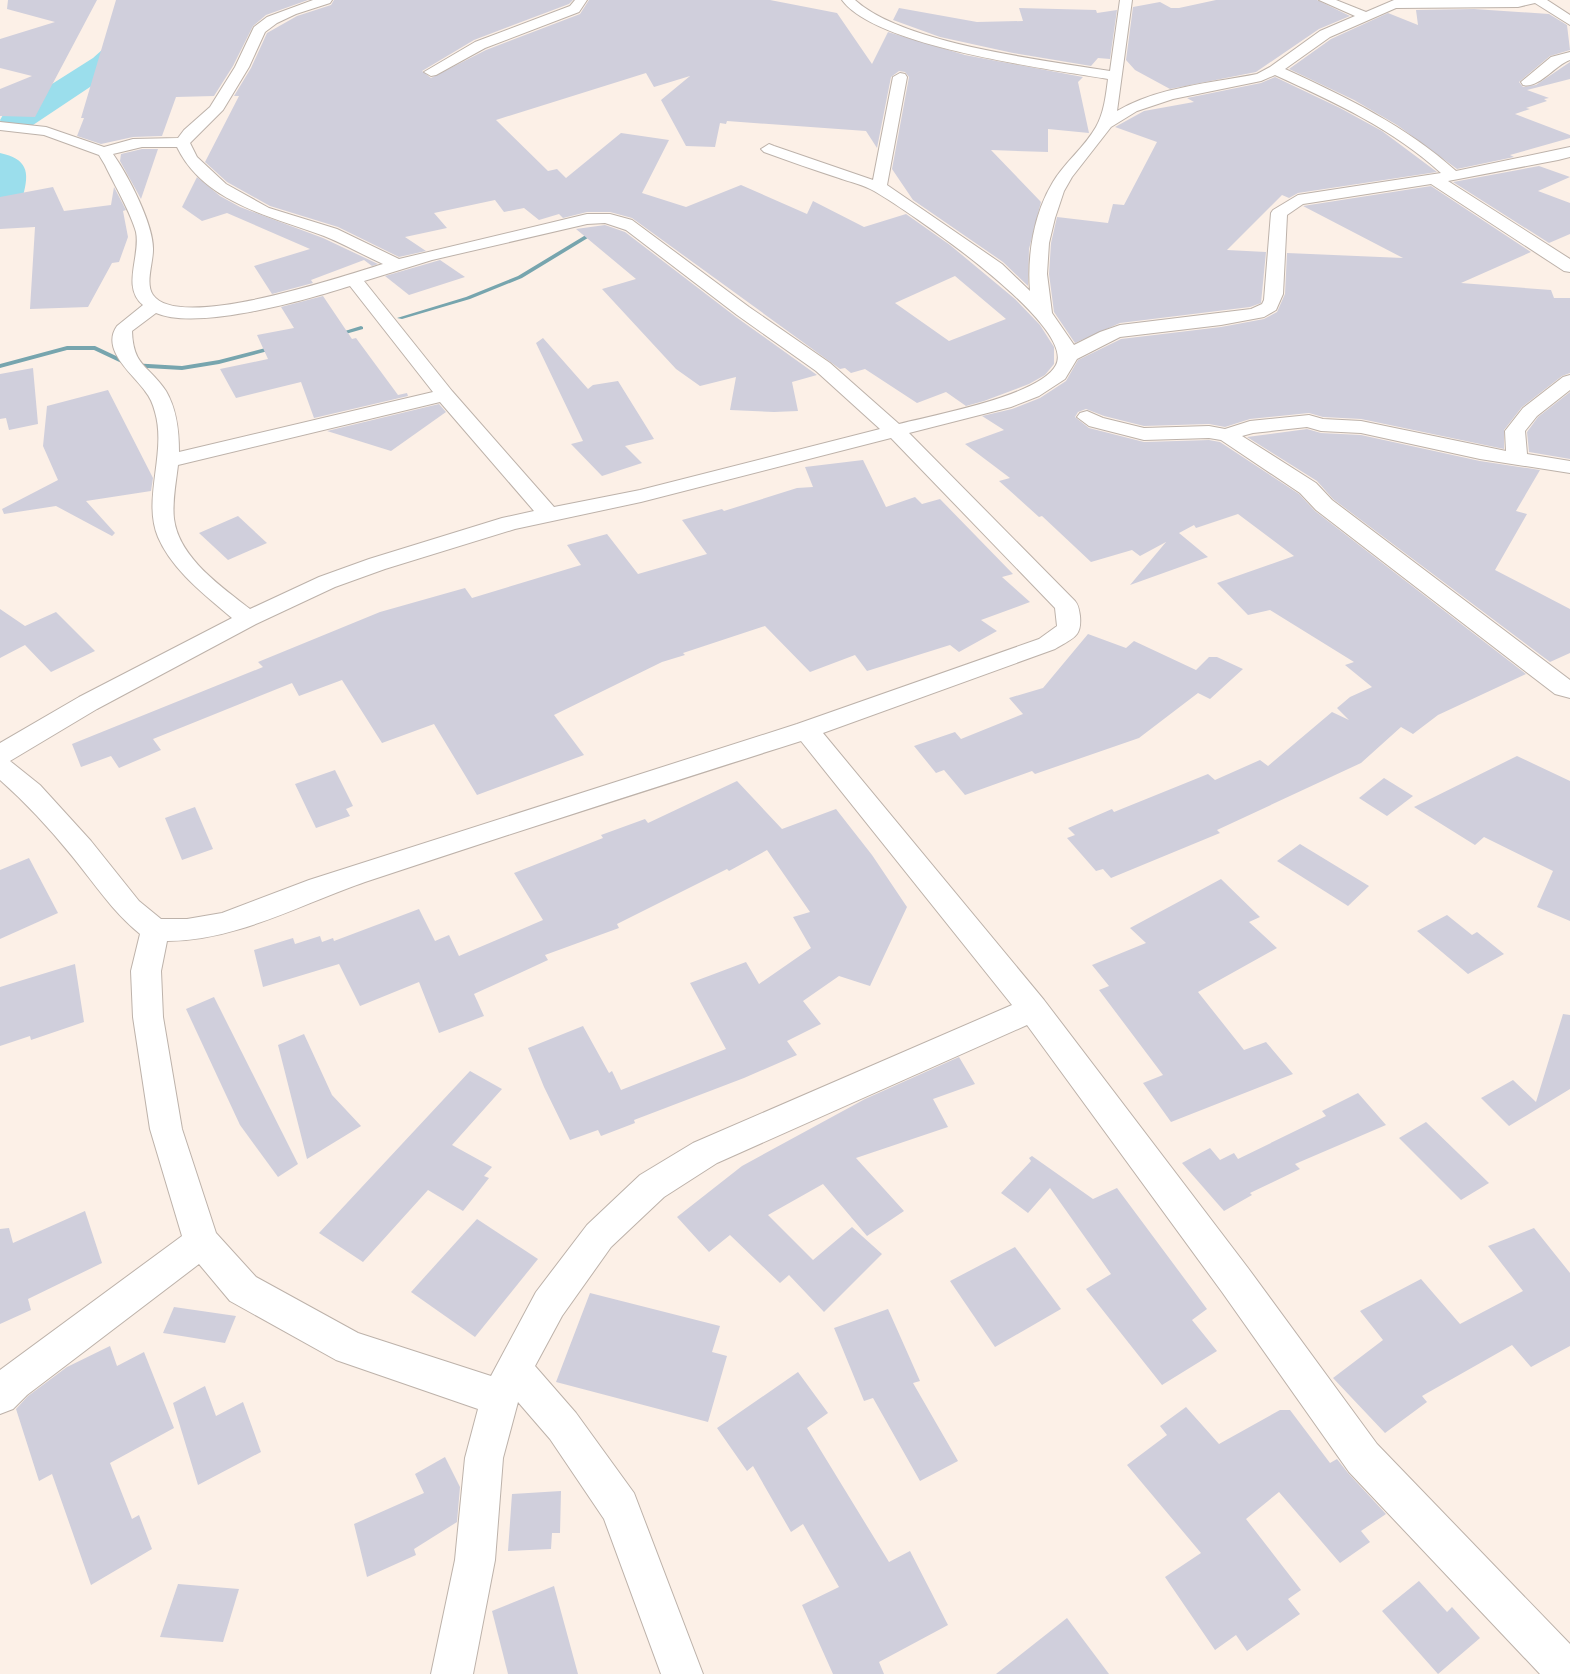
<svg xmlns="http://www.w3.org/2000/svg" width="1570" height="1674" font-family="Quicksand,sans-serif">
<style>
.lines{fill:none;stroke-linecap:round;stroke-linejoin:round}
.stream{fill:#77a5ae;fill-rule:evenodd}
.river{fill:#9bdeec;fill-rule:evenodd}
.building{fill:#d0cfdc;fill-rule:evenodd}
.street-casing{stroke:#bdb2aa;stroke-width:2}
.street{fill:#fff;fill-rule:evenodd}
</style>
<rect width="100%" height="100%" fill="#fcf0e7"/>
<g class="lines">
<g class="stream">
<path d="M594,230L597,232L596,233L522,278L470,299L402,319L397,318L466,297L518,276Z"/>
<path d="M361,326L363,327V329L335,337L332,335Z"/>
<path d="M277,345L279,346V348L219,364L182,370L130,367L94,350H67L0,368V364L67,346H95L131,363L182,366L219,360Z"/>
</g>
<g class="river">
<path d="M175,0H212L208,6L151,33L143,45L114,71L27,129L15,132L3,129L0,120L3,115L93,58L121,33L130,21Z"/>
<path d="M0,153C27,159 30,171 23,196C21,206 19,214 13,222L0,225Z"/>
</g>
</g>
<g class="building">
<path d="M8,0H97L35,117L0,116V89L32,76L0,68V39L55,22L7,9Z"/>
<path d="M116,0H308L266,15L253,26L233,66L214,96L176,97L162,136L133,137L101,144L77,136L84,118H81Z"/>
<path d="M334,0H573L569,4L474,40L422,71L431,78L486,50L580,14L589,0H770L837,13L872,64L888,32L965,55L1083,77L1078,82L1089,133L1048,129V152L991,150L1041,202L1029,249L1028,286L1003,262L913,200L892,169L909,77L905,72L899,71L891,77L877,148L866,131L727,121L726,124L720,123L715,147L686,146L661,100L690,76L654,87L646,73L496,120L548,171L557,169L566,178L621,133L669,140L642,193L686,207L741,185L807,214L813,201L864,227L906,214L950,245L1015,299L1040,325L1054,347V364L1045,375L1029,384L984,401L966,406L946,392L917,403L865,369L851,373L845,368L840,369L632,218L610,212H587L563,218L559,214L539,220L524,208L504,212L495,200L434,213L447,228L405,237L426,251L399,257L338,227L270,206L227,182L205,162L239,96H234L251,68L267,33L297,16L331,5ZM955,276L1006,319L949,341L895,303Z"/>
<path d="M1216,0H1317L1350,16L1319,29L1256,72L1170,89L1135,70L1126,60L1133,7L1160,2L1171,8H1179Z"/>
<path d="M899,8L977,22L1023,21L1019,8L1096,10L1097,13L1117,10L1110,59L1098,58L1091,66L1013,53L940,37L893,20Z"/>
<path d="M1474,9L1549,14L1567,25L1570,50L1550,56L1519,82L1523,87L1536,85L1570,62V79L1527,90L1549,98L1544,99L1547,101L1526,108L1530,109L1515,114L1570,135V138L1510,155L1514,157L1457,169L1397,125L1354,100L1289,69L1331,39L1388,13L1418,25L1416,10Z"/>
<path d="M1275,77L1340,108L1382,131L1437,172L1298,193L1289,198L1282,195L1227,250L1266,252L1261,303L1250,307L1120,323L1075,343L1054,312L1049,274L1051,243L1057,217L1108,223L1113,204L1124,205L1157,142L1115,127L1144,111L1194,102L1187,98L1261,83Z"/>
<path d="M142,149H158L141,199L120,161L121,154Z"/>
<path d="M1539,166L1570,177L1538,191L1570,203V234L1549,243L1453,182Z"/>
<path d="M197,177L220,196L240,207L323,238L378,264L372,266L364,260L311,280L313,283L272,294L254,266L310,249L227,213L202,221L182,207Z"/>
<path d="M1431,186L1531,252L1461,283L1551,290L1554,298H1570V373L1562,376L1522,407L1504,430V449L1361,419L1323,417L1309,413L1250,419L1225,427L1209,424L1144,426L1104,416L1086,409L1078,412L1075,417L1089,428L1144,442L1209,440L1220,442L1299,494L1315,511L1526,674L1438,715L1413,734L1401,727L1361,763L1217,830L1220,833L1111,878L1103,869L1096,871L1067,838L1075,835L1068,828L1112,809L1114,812L1208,774L1215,780L1260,760L1268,766L1332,712L1349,720L1337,708L1350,697L1372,687L1345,665L1354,662L1270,610L1248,615L1217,583L1294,556L1238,514L1196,528L1194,525L1179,533L1208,557L1130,585L1166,542L1140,556L1132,550L1091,562L1042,516L1039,517L999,481L1010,478L965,444L1004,430L982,416L1012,409L1040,398L1066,381L1078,360L1121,339L1221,327L1264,319L1277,312L1285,294L1287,253L1403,258L1303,206Z"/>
<path d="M53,187L64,211L111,205L114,187L126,210L123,211L128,237L119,262L112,263L88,307L30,309L35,227L0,229V197Z"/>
<path d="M605,225L625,232L736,317L817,375L792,382L798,411L774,412L730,410L736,377L700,386L676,369L602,289L636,279L576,229Z"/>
<path d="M440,260L465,277L409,295L385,276Z"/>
<path d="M323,296L352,339L356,338L398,395L407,393L408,396L314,418L301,382L236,398L220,369L268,359L257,335L294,328L281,307Z"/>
<path d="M543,338L588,389L593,385L618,381L654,439L625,446L642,463L602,476L571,444L583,441L536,343Z"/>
<path d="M33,368L38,424L9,430L6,418L0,419V374Z"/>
<path d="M108,390L153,478L151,491L86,501L115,533L112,536L56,506L4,514L2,509L58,480L43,446L47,406Z"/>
<path d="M1570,392V459L1529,452L1527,432L1538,417Z"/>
<path d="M439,404L446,412L391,451L327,431Z"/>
<path d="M1307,429L1321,433L1361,435L1480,461L1540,470L1516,511L1527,514L1495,570L1570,609V653L1550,662L1333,499L1317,481L1247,437Z"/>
<path d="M863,460L886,507L915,497L922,504L940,499L1013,574L1002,577L1030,602L981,620L997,631L959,652L950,645L867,671L855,655L810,672L765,626L683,653L685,655L662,662L554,715L584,755L477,795L434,724L382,743L342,680L299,696L292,683L153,739L161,750L119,768L111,756L81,767L72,744L263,667L258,662L380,612L465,588L472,598L581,565L567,545L607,534L638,574L707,554L682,520L722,509L724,511L797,488L813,487L805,467Z"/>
<path d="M238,516L267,543L228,560L199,533Z"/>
<path d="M0,609L25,626L56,612L95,651L51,672L25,645L0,658Z"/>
<path d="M1088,634L1126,648L1134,641L1196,670L1209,657H1217L1243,669L1210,699L1198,693L1139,738L1035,774L1032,771L965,795L944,770L936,773L914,746L955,732L961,739L1023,714L1009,698L1043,688Z"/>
<path d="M1517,756L1570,781V921L1537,907L1553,871L1484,837L1475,845L1414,807Z"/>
<path d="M335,770L353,806L346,809L350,816L316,828L295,784Z"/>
<path d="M1384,778L1413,796L1387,816L1359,798Z"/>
<path d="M737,781L782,829L836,809L872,855L907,907L870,986L839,976L803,1001L821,1024L787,1041L797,1055L744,1078L634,1120L635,1123L601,1136L598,1130L570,1140L544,1087L528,1048L583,1026L609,1073L612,1071L621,1090L726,1049L690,983L746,962L759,984L811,948L793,917L810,912L767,850L729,871L727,869L617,924L619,928L545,955L548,960L474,994L484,1016L439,1033L419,982L360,1006L339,964L263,987L254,950L293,938L295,944L320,936L322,942L333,938L334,941L419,909L435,941L449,935L459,956L543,920L514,873L603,838L601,835L645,819L648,823Z"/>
<path d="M195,807L213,849L182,860L165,818Z"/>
<path d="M1300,844L1369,886L1348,906L1277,861Z"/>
<path d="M29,858L58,913L0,939V870Z"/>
<path d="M1221,879L1260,917L1249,922L1277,948L1198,992L1244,1050L1266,1042L1293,1074L1171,1122L1143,1083L1163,1075L1099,990L1109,986L1092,965L1146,943L1130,928Z"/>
<path d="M1447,915L1472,935L1477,932L1504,954L1468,974L1417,931Z"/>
<path d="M75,964L84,1022L31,1040L30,1036L0,1046V987Z"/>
<path d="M214,997L298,1164L278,1177L240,1125L186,1009Z"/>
<path d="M1563,1014L1570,1015V1089L1509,1126L1481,1098L1513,1080L1536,1102Z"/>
<path d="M304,1034L332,1095L361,1126L307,1159L278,1045Z"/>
<path d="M959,1057L975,1084L933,1099L948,1127L856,1158L904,1211L867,1236L823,1184L768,1215L813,1260L852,1227L882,1254L824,1312L789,1275L780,1283L730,1235L709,1252L677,1217L742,1166L865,1099Z"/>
<path d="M470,1071L502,1089L452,1145L492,1167L484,1176L489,1178L463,1211L428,1190L363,1262L319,1233Z"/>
<path d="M1358,1093L1386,1125L1295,1164L1300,1169L1250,1193L1252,1195L1224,1211L1182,1163L1210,1148L1220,1160L1234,1153L1238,1159L1326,1116L1322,1111Z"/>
<path d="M1426,1122L1489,1183L1461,1200L1399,1138Z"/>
<path d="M1032,1156L1093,1199L1117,1188L1207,1309L1192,1320L1217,1351L1162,1385L1086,1289L1111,1274L1050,1188L1028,1213L1001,1193L1031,1161L1029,1158Z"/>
<path d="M85,1211L102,1263L28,1299L31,1310L0,1324V1229L9,1228L13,1243Z"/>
<path d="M477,1219L538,1259L475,1337L411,1292Z"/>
<path d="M1534,1228L1570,1273V1346L1531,1367L1512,1345L1422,1396L1427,1402L1385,1433L1333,1378L1383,1340L1360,1311L1421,1279L1460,1324L1523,1291L1488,1246Z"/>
<path d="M1015,1247L1061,1309L995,1347L950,1281Z"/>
<path d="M590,1293L720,1326L712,1352L727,1356L708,1422L556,1382Z"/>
<path d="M174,1307L236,1316L225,1343L163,1333Z"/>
<path d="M888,1309L920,1381L913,1383L958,1461L920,1481L873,1398L864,1401L834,1328Z"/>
<path d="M110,1346L117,1366L144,1352L174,1428L110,1463L132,1519L139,1515L152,1549L91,1585L52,1474L39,1481L16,1409L28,1396L67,1367Z"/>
<path d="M798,1372L828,1413L807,1428L889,1562L910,1551L948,1625L879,1662L884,1674H833L802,1605L839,1587L803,1524L791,1532L753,1466L747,1471L717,1428Z"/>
<path d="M205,1386L216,1416L243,1402L261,1452L198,1485L173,1403Z"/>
<path d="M1186,1407L1219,1444L1280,1410H1290L1330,1463L1337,1459L1348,1473L1386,1514L1361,1531L1370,1542L1340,1563L1279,1492L1246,1519L1301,1590L1288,1599L1300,1614L1247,1651L1236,1635L1215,1650L1165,1577L1201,1553L1127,1465L1167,1435L1160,1426Z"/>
<path d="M445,1457L460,1487L457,1522L414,1549L416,1555L367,1577L354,1524L424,1493L415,1474Z"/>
<path d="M561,1491L560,1533H552L551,1549L508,1551L512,1494Z"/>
<path d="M1419,1581L1447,1612L1452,1607L1480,1638L1438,1674L1382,1611Z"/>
<path d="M178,1584L239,1589L223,1642L160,1637Z"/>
<path d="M554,1586L578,1674H508L492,1611Z"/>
<path d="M1067,1618L1109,1674H996Z"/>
</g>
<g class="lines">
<defs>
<g id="street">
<path d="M313,0H332L330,3L296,14L277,23L265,32L249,67L223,110L190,143L197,157L226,184L269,208L337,229L399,259L587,214H610L632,220L749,307L830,363L899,424C933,415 1040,396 1056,365C1077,325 907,210 874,191C864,185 850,182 839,178C814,170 789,161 764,152L761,149L769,144L774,146L873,180L893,77L900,73L905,74L907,77L887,185L1002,264L1030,291C1027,255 1034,213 1053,182C1065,162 1084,148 1096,127C1104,113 1106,95 1108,79C1049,69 876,47 842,0H855C903,44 1043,60 1110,71L1120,0H1132L1117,111C1158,87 1211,83 1257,74L1270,67L1320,31L1355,16L1319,0H1336L1366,12L1394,0H1547L1570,15V25L1535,3L1518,7L1396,8L1330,37L1285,69C1346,97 1406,126 1456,171L1570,147V157L1558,160L1448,181L1570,259V272L1564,271L1431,184L1303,204L1287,215L1283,294L1276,310L1264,317L1221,325L1120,337L1077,359L1065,379L1039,396L1011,407L909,433L1075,601C1079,606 1079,610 1080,616C1082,638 1072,638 1055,649L823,733L1044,1000L1248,1268L1377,1444L1570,1644V1674H1540L1349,1472L1222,1292L1027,1025L717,1163L664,1197L611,1247L562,1316L535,1366L576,1413L634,1493L703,1674H661L604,1519L550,1439L518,1402L503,1458L495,1560L473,1674H431L455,1560L465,1458L478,1409L336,1360L230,1301L199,1264L27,1395L13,1409L0,1414V1370L182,1236L150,1129L133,1017L131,971L140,934C111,910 95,884 72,856C50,829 26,803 0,780V743L79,697L232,618C205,595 172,570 158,537C142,499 167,453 155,412C153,404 150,397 145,391C134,375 100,350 117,326L143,305C121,287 141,256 136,232C131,213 114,184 105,165L99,155L44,135L0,130V122L46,127L104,147L133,139L178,138L184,130L210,107L235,67L254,27L267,17ZM1275,75C1334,102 1393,129 1441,173L1298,195L1273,210L1271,213L1264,300L1262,304L1251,309L1120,325L1100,332L1074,345L1052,313L1047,274L1049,243L1055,218L1064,191L1072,177L1111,127L1137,111L1173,99L1261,81ZM142,147H177C204,203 271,216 324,236C344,244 363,255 383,264C344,276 179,332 153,295C145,284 153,263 153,250C154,225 128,175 113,154ZM605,223L626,230L737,315L816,371L880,429L640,490L554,507L452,391L364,281L432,260L587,224ZM350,286L433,392L179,452C179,431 177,410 166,391C149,365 133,367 132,331L156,313C198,331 306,300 350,286ZM440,402L534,511L502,518L369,559L319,577L250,609C222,587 179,558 174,519C172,501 176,483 178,465ZM891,438L1055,608L1057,626L1039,639L797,724L309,880L222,913L187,919H161L139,901L91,841L40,785L10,761L97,709L256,624L335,587L385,569L515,529L641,502ZM801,741L1012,1005L693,1143L640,1175L587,1225L536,1292L491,1376L358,1333L256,1277L216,1233L182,1129L163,1017L161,971L167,941C236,941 301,904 365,882C510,834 655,787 801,741Z"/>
<path d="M575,0H587L579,12L485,48L436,75L431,76L424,72L475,42L570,6Z"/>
<path d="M1570,52V60C1555,65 1539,89 1523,85L1521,82L1551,57Z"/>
<path d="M1570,375V390L1537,416L1525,431L1527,454L1570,461V473L1480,459L1361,433L1321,431L1307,427L1253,433L1242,436L1316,483L1332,500L1570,680V698L1555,694L1316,510L1300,493L1221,440L1209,438L1144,440L1089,426L1077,417L1080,413L1087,411L1103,418L1144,428L1209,426L1225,429L1250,421L1309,415L1323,419L1361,421L1506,451L1505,431L1523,408L1563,377Z"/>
</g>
</defs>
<use href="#street" class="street-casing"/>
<use href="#street" class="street"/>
</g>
</svg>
